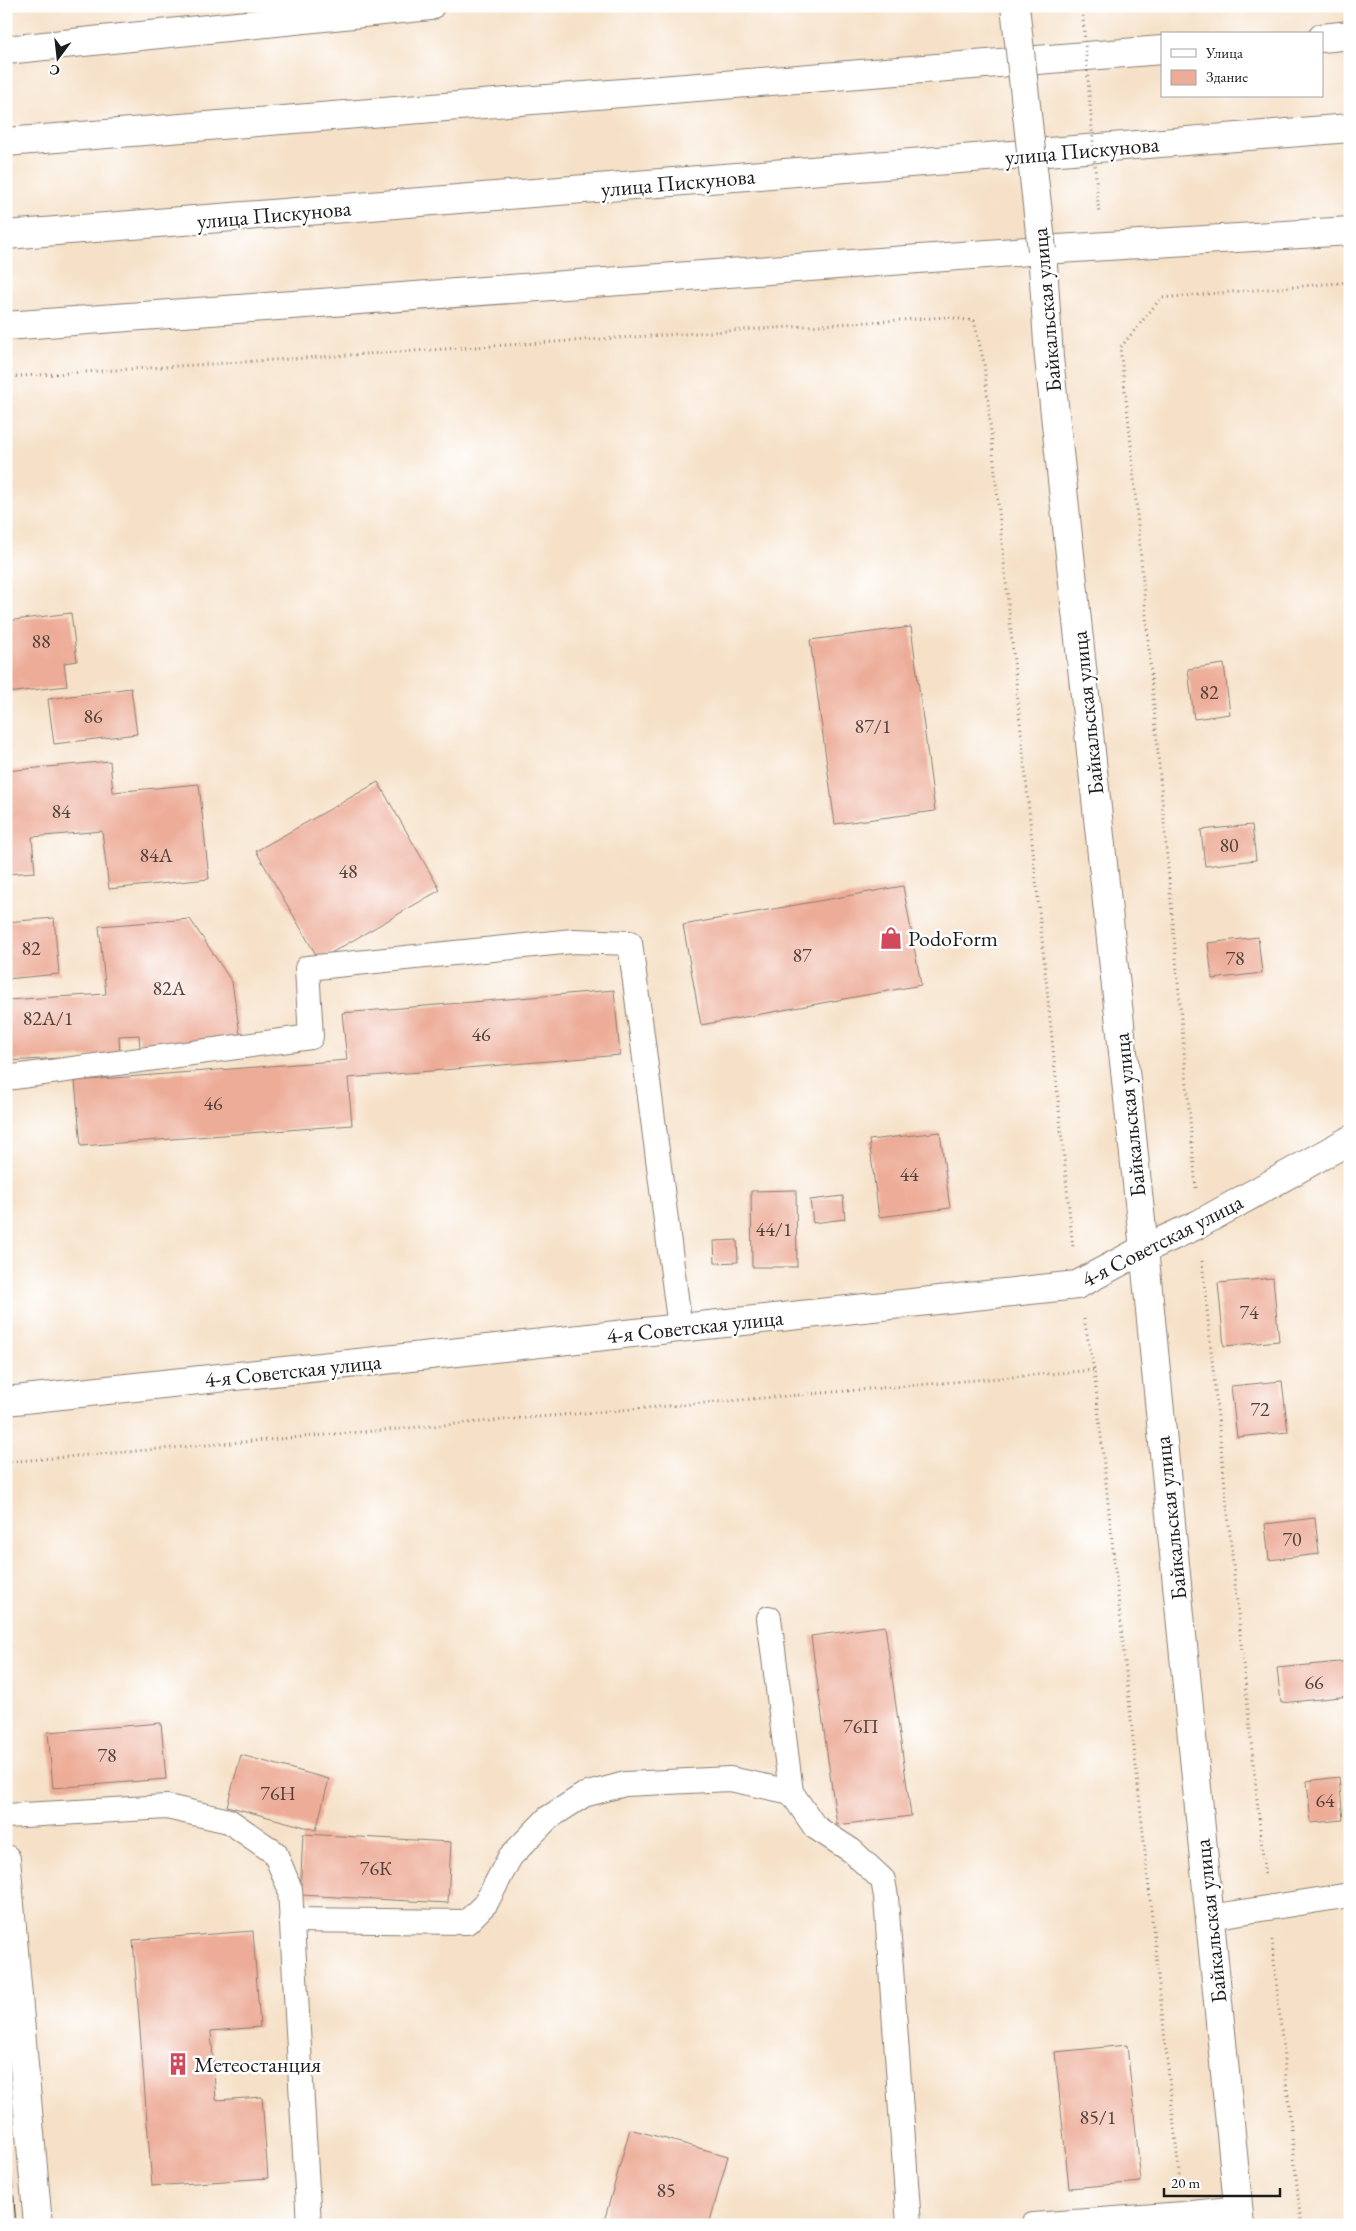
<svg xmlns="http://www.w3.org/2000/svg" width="1356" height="2231" font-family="'EB Garamond',serif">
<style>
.building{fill:#edac97}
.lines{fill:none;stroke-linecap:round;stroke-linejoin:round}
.service-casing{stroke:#897e72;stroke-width:26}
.minor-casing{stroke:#897e72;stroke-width:30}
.tertiary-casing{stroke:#897e72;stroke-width:30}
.secondary-casing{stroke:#897e72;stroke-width:30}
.path{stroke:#897e72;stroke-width:3;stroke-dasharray:1 4;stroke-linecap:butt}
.service{stroke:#fff;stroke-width:24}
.minor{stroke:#fff;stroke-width:28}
.tertiary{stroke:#fff;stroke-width:28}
.secondary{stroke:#fff;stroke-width:28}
.tram{stroke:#1c1c1c;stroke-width:1}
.secondary-bridge-casing{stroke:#897e72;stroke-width:30;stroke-linecap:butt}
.path-bridge{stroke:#897e72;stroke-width:3;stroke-dasharray:1 4;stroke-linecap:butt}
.secondary-bridge{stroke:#fff;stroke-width:28}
.labels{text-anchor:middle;stroke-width:5;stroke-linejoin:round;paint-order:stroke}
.number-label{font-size:20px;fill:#50403b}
.street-label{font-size:22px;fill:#1c1c1c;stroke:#fff}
.poi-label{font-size:22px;fill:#1c1c1c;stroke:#fff;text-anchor:start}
</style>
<rect width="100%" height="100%" fill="#fff"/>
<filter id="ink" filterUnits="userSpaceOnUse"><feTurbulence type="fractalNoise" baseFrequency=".02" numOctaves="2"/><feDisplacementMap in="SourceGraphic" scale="10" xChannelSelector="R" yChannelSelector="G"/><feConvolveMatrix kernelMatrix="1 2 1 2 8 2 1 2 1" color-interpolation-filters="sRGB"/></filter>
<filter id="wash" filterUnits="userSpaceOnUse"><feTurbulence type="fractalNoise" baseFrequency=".0096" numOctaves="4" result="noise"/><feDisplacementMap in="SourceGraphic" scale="20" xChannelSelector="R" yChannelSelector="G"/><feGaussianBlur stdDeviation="1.12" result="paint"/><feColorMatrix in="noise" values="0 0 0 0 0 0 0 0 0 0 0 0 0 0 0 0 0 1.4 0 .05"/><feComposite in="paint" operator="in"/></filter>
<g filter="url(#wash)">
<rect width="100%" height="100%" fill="#f6e1c8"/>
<g id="blocks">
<g class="building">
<path d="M71,613L77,661L64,663L67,686L6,693V621Z"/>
<path d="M911,627L935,811L835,824L810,640Z"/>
<path d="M1224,664L1230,714L1194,719L1188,669Z"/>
<path d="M131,688L137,734L54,744L48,699Z"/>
<path d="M110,761L113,792L199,784L209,879L109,889L102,831L32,837L35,872L6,874V771Z"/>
<path d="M378,782L440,890L319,960L256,851Z"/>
<path d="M1252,825L1256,860L1205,866L1201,830Z"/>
<path d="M903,886L921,985L701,1025L683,925Z"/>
<path d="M54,918L59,974L6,979V922Z"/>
<path d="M190,919L232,982L241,1040L140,1048L139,1035L119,1036L120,1055L6,1061V1000L106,994L99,926Z"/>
<path d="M1258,937L1262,973L1212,979L1208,943Z"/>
<path d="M614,990L620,1055L348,1078L352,1125L81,1146L75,1081L347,1060L342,1013Z"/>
<path d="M940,1132L950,1208L879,1217L869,1140Z"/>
<path d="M796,1190L797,1267H752L751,1191Z"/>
<path d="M843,1196L845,1219L813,1223L810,1200Z"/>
<path d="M737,1240L738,1262L715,1263L714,1241Z"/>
<path d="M1273,1278L1279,1341L1224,1346L1218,1283Z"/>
<path d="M1282,1381L1288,1432L1237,1437L1231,1386Z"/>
<path d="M1315,1518L1319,1554L1269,1560L1265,1524Z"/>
<path d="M885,1626L911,1816L837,1825L811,1636Z"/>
<path d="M1350,1661V1696L1281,1703L1277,1668Z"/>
<path d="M161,1723L166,1779L53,1788L48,1732Z"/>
<path d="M241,1755L329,1779L316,1830L227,1806Z"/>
<path d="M1339,1777L1343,1820L1311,1823L1307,1781Z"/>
<path d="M303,1834L451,1842L448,1903L300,1895Z"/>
<path d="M253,1931L260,2027L211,2031L216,2100L262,2097L268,2178L152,2186L133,1940Z"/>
<path d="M1127,2045L1141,2182L1069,2188L1055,2052Z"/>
<path d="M630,2129L728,2156L709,2225H603Z"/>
</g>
</g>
</g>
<g filter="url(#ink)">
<use href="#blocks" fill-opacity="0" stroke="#897e72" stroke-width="1"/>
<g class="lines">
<defs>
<g id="service">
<path d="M6,1078L311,1037L307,968L573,941L630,943L680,1328"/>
<path d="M769,1618L791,1792L815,1827L852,1851L883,1880L886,1897L909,2225"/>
<path d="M6,1816L167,1807L229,1821L275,1853L290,1889L309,2225"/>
<path d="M1210,1917L1350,1895"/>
<path d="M291,1920L467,1922L486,1903L510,1857L548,1818L584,1795L625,1784L730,1779L791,1792"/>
<path d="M1033,2225L1183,2214L1239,2208"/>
</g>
<path id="minor" d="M6,1401L1077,1285L1144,1249L1199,1224L1350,1140"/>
<g id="tertiary">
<path d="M6,50L430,6"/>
<path d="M6,326L1042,250L1350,231"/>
<path d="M6,1859L38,2225"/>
</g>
<g id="secondary">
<path d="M1322,38L1350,35"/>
<path d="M6,142L1162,50"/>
<path d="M6,235L1350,128"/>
<path d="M1042,250L1049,358L1144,1249L1240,2225"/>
</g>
</defs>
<use href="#service" class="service-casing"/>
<use href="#minor" class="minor-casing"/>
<use href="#tertiary" class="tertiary-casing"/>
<use href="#secondary" class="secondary-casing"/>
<g class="path">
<path d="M6,377L947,317L974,321L984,363L1073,1248"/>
<path d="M1196,1188L1130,433L1120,348L1161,298L1350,282"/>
<path d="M1202,1261L1265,1877"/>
<path d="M1084,1319L1094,1370L1180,2182"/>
<path d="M6,1462L1094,1370"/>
<path d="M1272,1940L1301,2225"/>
</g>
<use href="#service" class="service"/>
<use href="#minor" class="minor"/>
<use href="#tertiary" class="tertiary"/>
<use href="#secondary" class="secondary"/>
<path class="tram" d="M6,2105L16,2225"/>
<defs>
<path id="secondary-bridge" d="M1015,6L1042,250"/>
</defs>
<use href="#secondary-bridge" class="secondary-bridge-casing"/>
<path class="path-bridge" d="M1082,6L1099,215"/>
<use href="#secondary-bridge" class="secondary-bridge"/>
</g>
</g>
<defs>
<symbol id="shop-bare" viewBox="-9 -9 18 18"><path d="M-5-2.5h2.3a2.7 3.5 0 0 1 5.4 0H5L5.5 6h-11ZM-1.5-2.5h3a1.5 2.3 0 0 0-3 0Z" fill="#d1495b" stroke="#fff" stroke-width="2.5" paint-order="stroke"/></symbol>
<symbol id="building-bare" viewBox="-9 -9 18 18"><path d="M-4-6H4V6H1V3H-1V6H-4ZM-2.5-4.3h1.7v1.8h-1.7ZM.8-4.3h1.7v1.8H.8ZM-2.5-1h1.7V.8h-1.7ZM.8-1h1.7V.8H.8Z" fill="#d1495b" stroke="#fff" stroke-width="2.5" paint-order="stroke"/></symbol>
</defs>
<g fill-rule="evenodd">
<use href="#shop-bare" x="875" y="922" width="32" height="32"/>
<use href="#building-bare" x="162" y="2048" width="32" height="32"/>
</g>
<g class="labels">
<g class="number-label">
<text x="41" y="648">88</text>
<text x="1209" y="699">82</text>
<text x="93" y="723">86</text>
<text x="873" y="733">87/1</text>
<text x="61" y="818">84</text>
<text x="1229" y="852">80</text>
<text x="156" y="862">84А</text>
<text x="348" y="878">48</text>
<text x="31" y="955">82</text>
<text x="802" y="962">87</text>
<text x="1235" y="965">78</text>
<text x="169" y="995">82А</text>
<text x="48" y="1025">82А/1</text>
<text x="481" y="1041">46</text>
<text x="213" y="1110">46</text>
<text x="909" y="1181">44</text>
<text x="774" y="1236">44/1</text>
<text x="1249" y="1319">74</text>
<text x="1260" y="1416">72</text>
<text x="1292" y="1546">70</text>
<text x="1314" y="1689">66</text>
<text x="861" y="1733">76П</text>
<text x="107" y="1762">78</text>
<text x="278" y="1800">76Н</text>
<text x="1325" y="1807">64</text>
<text x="376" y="1875">76К</text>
<text x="1098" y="2124">85/1</text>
<text x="666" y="2197">85</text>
</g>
<g class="street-label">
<text transform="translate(1082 150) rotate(-5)" y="8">улица Пискунова</text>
<text transform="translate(678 182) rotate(-5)" y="8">улица Пискунова</text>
<text transform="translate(274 214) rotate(-5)" y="8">улица Пискунова</text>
<text transform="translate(1046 310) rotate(-95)" y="8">Байкальская улица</text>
<text transform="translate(1087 713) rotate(-96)" y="8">Байкальская улица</text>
<text transform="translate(1129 1115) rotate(-96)" y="8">Байкальская улица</text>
<text transform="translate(1162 1240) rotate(-27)" y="8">4-я Советская улица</text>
<text transform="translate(695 1326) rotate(-6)" y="8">4-я Советская улица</text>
<text transform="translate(293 1370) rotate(-6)" y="8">4-я Советская улица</text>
<text transform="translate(1170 1518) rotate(-96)" y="8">Байкальская улица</text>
<text transform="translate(1210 1921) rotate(-96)" y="8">Байкальская улица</text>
</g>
<g class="poi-label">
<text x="908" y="946">PodoForm</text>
<text x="194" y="2072">Метеостанция</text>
</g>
</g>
<rect width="1356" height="2231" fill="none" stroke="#fff" stroke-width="25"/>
<rect x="1161" y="32" width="162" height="65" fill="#ffffff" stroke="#a4a4a4"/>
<rect x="1171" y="49" width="25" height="8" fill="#ffffff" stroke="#a4a4a4"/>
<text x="1206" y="58" font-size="15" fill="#1c1c1c">Улица</text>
<rect x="1171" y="70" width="25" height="15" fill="#edac97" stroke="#a4a4a4"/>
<text x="1206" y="82" font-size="15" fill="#1c1c1c">Здание</text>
<g transform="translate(58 58) rotate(195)" stroke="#ffffff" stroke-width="4" paint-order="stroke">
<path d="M0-4L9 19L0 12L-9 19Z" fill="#1c1c1c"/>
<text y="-8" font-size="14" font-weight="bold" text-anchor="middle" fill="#1c1c1c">С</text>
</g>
<path d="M1164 2188v8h116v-8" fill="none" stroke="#1c1c1c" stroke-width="2.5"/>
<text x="1171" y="2188" font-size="15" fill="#1c1c1c" stroke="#ffffff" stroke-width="4" paint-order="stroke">20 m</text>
</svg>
